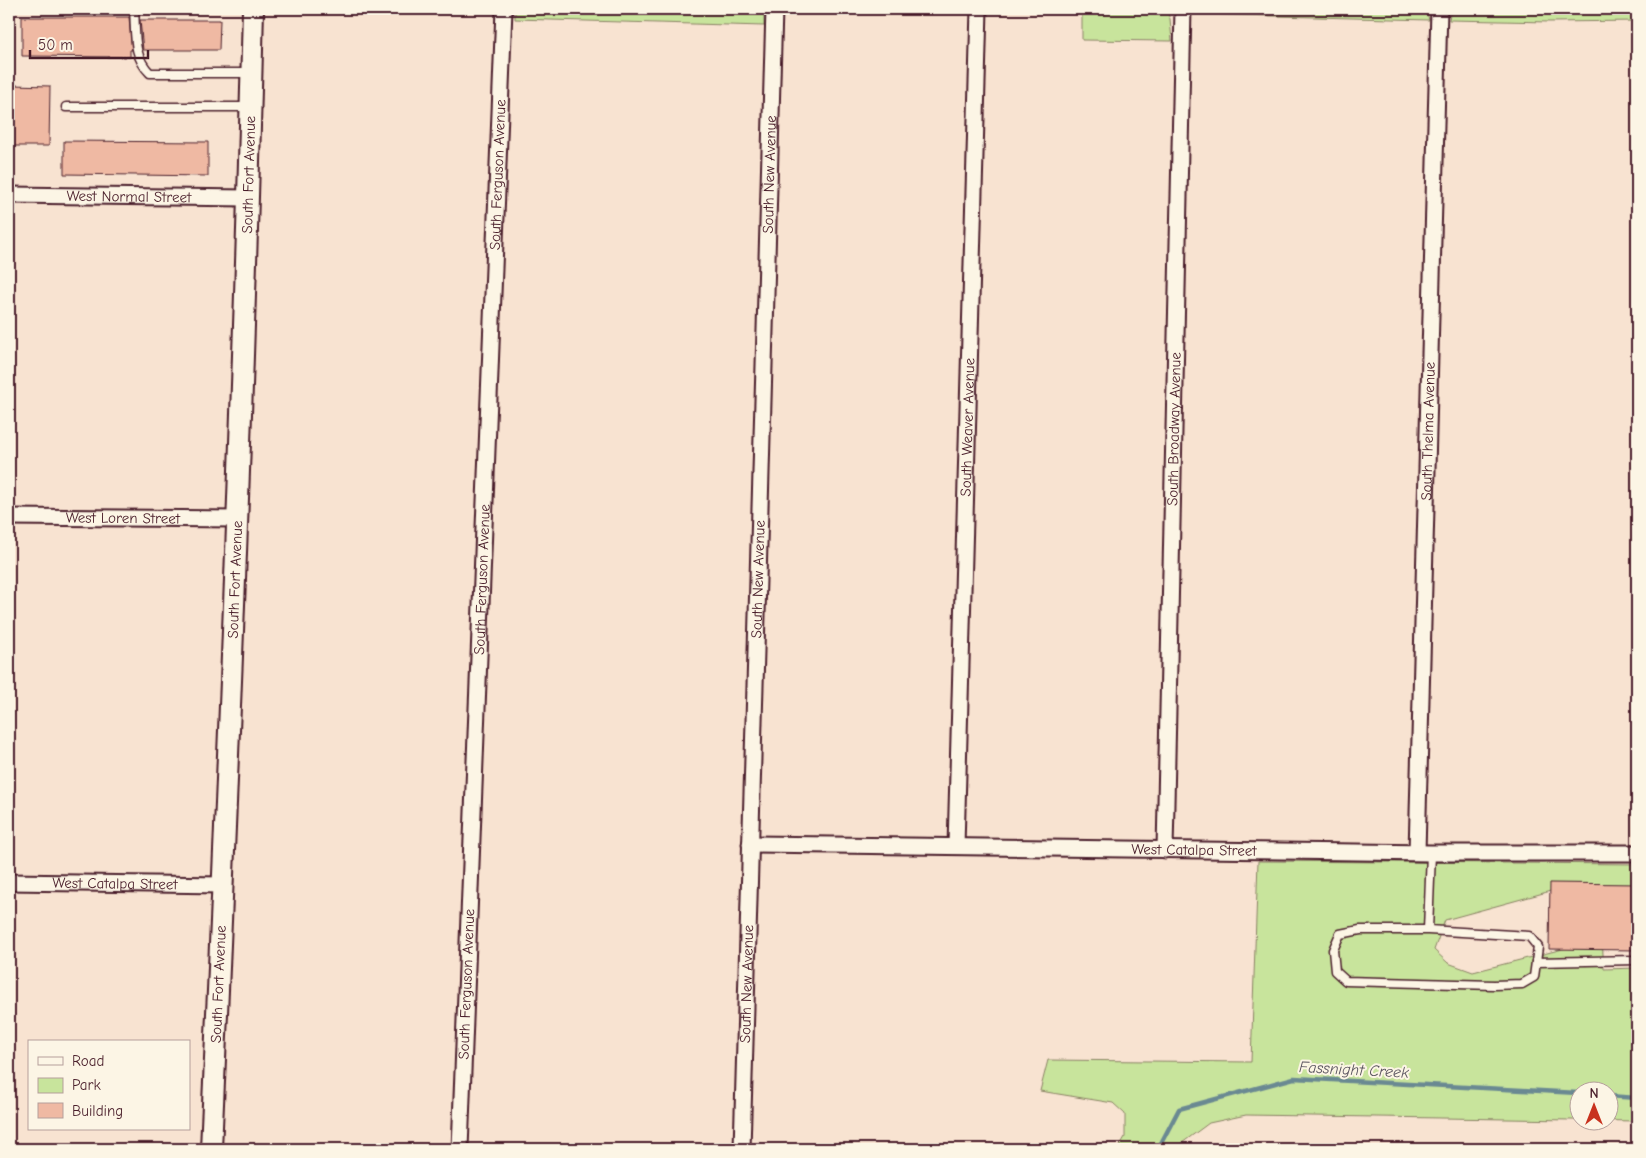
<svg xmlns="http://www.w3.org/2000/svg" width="1646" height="1158" font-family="'Comic Neue',sans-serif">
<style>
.green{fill:#c8e49c;stroke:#898264;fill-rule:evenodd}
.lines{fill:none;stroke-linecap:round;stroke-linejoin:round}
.stream{stroke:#6a8992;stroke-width:4.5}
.building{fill:#efb9a3;stroke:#4a1f2b}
.lane-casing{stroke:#4a1f2b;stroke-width:11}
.street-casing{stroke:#4a1f2b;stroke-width:19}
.secondary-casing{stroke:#4a1f2b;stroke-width:24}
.lane{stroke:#fcf5e5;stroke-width:8}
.street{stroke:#fcf5e5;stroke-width:15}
.secondary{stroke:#fcf5e5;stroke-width:20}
.labels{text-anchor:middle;stroke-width:4;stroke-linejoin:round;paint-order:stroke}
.street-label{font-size:15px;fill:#4a1f2b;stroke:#fcf5e5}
.water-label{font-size:16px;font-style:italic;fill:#5a545f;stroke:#fcf5e5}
</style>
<rect width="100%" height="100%" fill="#f8e3d1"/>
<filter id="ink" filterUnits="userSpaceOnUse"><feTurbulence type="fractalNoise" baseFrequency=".02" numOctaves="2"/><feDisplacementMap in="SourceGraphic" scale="10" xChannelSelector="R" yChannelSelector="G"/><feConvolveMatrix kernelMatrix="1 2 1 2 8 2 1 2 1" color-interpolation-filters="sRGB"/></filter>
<g filter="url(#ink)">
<g class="green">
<path d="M515,9H764V26L515,19Z"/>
<path d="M1082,9H1166L1170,19L1172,41L1082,40Z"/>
<path d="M1202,9H1426L1429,20L1199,14Z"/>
<path d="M1451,9H1637V21L1550,22L1449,20Z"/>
<path d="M1258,861L1637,864V891L1569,886L1445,920L1434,950L1448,963L1473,972L1602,939L1604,969L1637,968V1121L1246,1115L1209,1123L1182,1143L1179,1149H1118L1125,1137V1114L1113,1103L1040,1091L1048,1060L1251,1062ZM1578,1090H1608V1120H1578Z"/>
</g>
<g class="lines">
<g class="stream">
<path d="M1608,1096L1637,1098"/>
<path d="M1158,1149L1179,1109L1294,1078L1578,1093"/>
</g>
</g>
<g class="building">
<path d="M22,17H129L132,50H130V57L22,56Z"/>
<path d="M140,20H220L219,50H143Z"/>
<path d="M12,85L50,86L49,146H12Z"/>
<path d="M64,141L208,142V176L64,174Z"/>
<path d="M1550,883L1637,884V950L1549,949Z"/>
</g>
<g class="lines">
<defs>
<g id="lane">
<path d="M134,9C136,34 132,55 150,73H251"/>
<path d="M66,107H249"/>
<path d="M1428,930L1529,936L1538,947L1534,977L1522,984L1494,985L1346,981L1335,971L1333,950L1340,934L1360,930H1428L1431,853"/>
<path d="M1536,962L1637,960"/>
</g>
<g id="street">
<path id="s1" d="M9,195L248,198"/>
<path id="s2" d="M9,517L237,519"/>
<path id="s3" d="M750,844L1431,853H1637"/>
<path id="s4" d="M956,846L979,9"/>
<path id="s5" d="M1165,850L1183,9"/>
<path id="s6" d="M1417,852L1439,9"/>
<path id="s7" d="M9,882L223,885"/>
<path id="s8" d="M460,1149L504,9"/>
<path id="s9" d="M742,1149L774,9"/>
</g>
<g id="secondary">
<path id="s10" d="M211,1149C228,769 244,389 253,9"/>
</g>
</defs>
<use href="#lane" class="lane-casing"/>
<use href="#street" class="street-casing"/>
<use href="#secondary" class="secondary-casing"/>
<use href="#lane" class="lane"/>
<use href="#street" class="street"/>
<use href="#secondary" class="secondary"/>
</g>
</g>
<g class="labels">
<g class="street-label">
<text dy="5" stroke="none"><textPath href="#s10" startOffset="975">South Fort Avenue</textPath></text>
<text dy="5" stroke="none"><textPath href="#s8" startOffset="975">South Ferguson Avenue</textPath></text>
<text dy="5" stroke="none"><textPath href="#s9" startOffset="975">South New Avenue</textPath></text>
<text dy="5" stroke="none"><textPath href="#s1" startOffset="120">West Normal Street</textPath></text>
<text dy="5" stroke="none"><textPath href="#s4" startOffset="419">South Weaver Avenue</textPath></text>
<text dy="5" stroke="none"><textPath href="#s5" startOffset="421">South Broadway Avenue</textPath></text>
<text dy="5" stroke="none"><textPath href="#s6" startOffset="421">South Thelma Avenue</textPath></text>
<text dy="5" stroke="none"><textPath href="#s2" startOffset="114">West Loren Street</textPath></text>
<text dy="5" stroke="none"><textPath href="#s10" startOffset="570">South Fort Avenue</textPath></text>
<text dy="5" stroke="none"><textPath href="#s8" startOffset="570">South Ferguson Avenue</textPath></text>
<text dy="5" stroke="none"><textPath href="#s9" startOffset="570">South New Avenue</textPath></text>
<text dy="5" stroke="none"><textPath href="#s3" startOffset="444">West Catalpa Street</textPath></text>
<text dy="5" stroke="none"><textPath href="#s7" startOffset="106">West Catalpa Street</textPath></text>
<text dy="5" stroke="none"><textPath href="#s10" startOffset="165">South Fort Avenue</textPath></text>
<text dy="5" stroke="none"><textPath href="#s8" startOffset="165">South Ferguson Avenue</textPath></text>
<text dy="5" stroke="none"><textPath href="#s9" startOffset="165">South New Avenue</textPath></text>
</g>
<g class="water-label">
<text transform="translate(1354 1069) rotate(3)" y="6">Fassnight Creek</text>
</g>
</g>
<rect width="1646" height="1158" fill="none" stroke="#fcf5e5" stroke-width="30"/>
<rect x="15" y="15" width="1616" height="1128" fill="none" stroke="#4a1f2b" stroke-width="2" filter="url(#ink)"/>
<rect x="28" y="1040" width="162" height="90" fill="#fcf5e5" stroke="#b59f9b"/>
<rect x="38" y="1057" width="25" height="8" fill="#fcf5e5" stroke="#b59f9b"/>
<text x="72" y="1066" font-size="15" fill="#4a1f2b">Road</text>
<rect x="38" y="1078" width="25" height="15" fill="#c8e49c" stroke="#b59f9b"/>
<text x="72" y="1090" font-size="15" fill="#4a1f2b">Park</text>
<rect x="38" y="1103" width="25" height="15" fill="#efb9a3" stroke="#b59f9b"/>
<text x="72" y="1116" font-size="15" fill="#4a1f2b">Building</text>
<g transform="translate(1594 1106)"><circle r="24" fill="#fcf5e5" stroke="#b59f9b"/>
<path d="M0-4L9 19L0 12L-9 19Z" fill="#c8321e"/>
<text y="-8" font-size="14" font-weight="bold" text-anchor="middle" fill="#4a1f2b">N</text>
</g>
<path d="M30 50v8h118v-8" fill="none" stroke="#4a1f2b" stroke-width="2.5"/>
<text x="38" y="50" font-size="15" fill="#4a1f2b" stroke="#fcf5e5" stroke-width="4" paint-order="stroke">50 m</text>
</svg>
